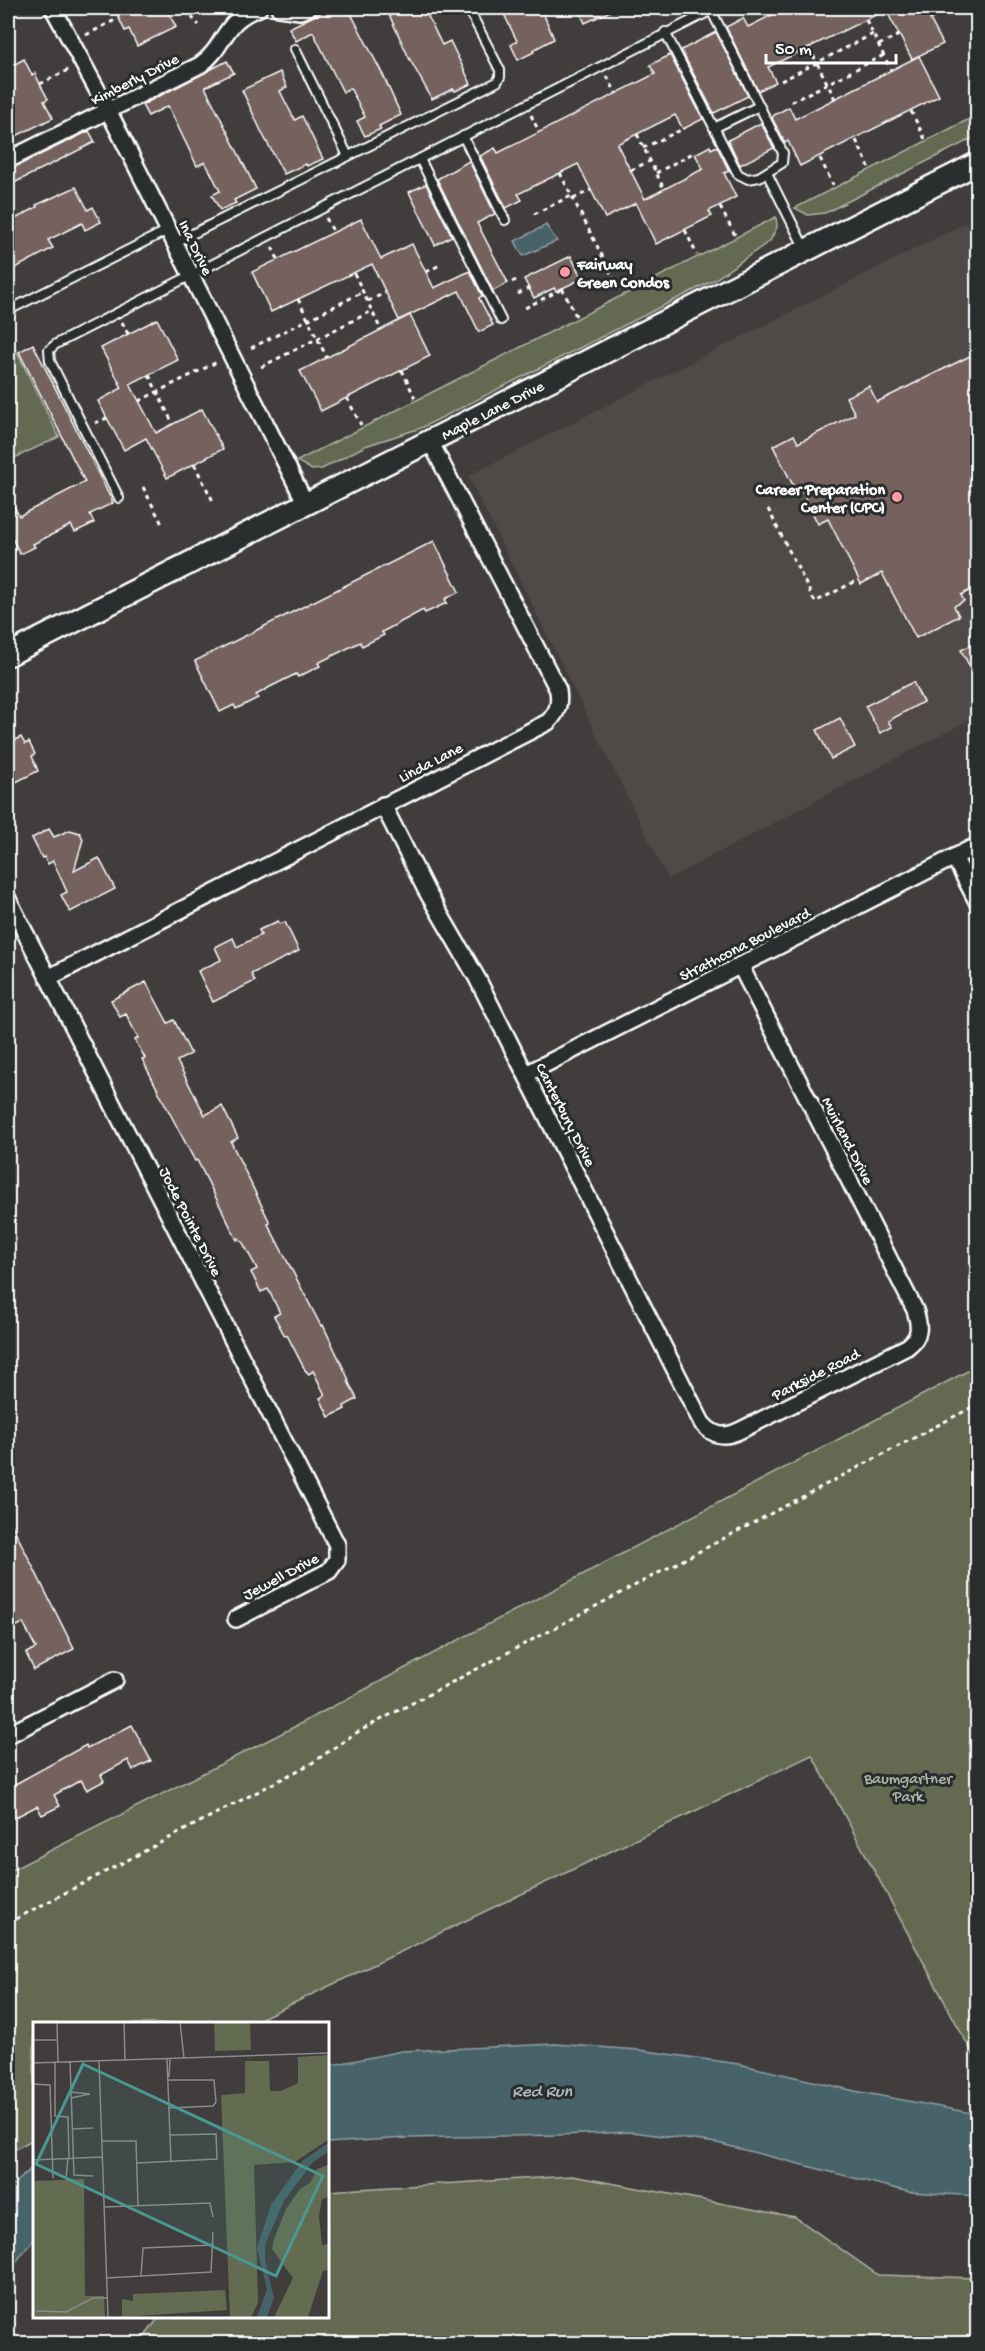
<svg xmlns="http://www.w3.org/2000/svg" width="985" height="2351" font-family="'Gochi Hand',sans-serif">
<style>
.built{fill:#504846}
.green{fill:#636b51;stroke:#b1b5a8;stroke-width:1.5}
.water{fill:#466369;stroke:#90a1a5;stroke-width:1.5}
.building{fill:#74625e;stroke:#fff;stroke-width:1.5}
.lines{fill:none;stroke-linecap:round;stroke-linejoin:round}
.lane-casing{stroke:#fff;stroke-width:12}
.street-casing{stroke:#fff;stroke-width:20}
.secondary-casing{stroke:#fff;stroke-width:26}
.path{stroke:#fff;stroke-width:3;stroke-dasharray:4.5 4.5;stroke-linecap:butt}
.lane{stroke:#2a2d2e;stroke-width:8}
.street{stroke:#2a2d2e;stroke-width:15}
.secondary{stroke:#2a2d2e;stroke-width:21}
.poi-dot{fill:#ff9aa2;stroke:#2a2d2e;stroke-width:2}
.labels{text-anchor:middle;stroke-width:6;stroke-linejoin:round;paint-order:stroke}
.street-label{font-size:16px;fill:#fff;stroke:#2a2d2e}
.poi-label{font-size:16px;font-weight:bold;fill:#fff;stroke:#2a2d2e;text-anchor:start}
.park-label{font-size:16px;fill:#b1b5a8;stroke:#2a2d2e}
.water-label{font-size:18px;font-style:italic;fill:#acb9bc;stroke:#2a2d2e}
.inset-road{fill:none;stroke:#8c8b8a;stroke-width:1.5}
.view{fill:#4b9892;fill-opacity:0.15;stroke:#4b9892;stroke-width:3}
.inset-edge{fill:none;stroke:#fff;stroke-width:3}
</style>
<rect width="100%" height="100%" fill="#403d3c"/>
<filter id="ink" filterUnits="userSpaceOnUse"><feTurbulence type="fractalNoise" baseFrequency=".0167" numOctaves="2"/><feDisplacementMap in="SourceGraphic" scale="12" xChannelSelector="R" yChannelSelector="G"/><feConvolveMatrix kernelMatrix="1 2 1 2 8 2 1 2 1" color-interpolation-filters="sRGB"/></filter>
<g filter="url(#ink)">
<path class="built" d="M977,217V716L668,879L468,476Z"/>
<g class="green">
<path d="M977,115V136L825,213L808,215L795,208Z"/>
<path d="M776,217L777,227L770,241L714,280L421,428L365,446L322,469L312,470L297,461Z"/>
<path d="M8,334L59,437L8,461Z"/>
<path d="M977,1366V2062L812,1755L250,2024H34V2139L8,2153V1872L292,1728Z"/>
<path d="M572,2176L795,2217L878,2275L977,2278V2343H140L159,2317L327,2316V2191Z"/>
</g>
<g class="water">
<path d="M546,225L557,241L523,256L515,241Z"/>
<path d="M555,2044L639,2050L739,2064L855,2091L977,2114V2196L909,2192L717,2143L632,2132L560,2135L407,2138L327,2143V2066L402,2051Z"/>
<path d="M34,2166V2239L8,2272V2189Z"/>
</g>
<g class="building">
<path d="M114,8H166L176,27L137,46L129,29L125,31Z"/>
<path d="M330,8H348L383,75L401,115L379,126L381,129L365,136L357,121L365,117L357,101L350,88L343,92L313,32L296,41L289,28Z"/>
<path d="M386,8H424L442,45L450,41L471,84L455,91L453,89L432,99L409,58Z"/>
<path d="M501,8H541L554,39L533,50L534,52L518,60L511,45L517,41Z"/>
<path d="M578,8H617L585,23Z"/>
<path d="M786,8H924L943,44L912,59L886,10L768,67L776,82L758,91L726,27L743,18L748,27Z"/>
<path d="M716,32L748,96L714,113L681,50Z"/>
<path d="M670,55L703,119L683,129L675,115L617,144L645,199L703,169L695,154L710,146L711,149L717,146L729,171L724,173L736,197L709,211L712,216L656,244L636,203L605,218L578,164L518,194L522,200L506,208L480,156L495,148L498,153L655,74L650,65Z"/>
<path d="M919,56L939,96L800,166L788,141L785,143L772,118L774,115L789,107L795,119Z"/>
<path d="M24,59L32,75L35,73L40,84L48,99L44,101L53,118L14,137L8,124V68Z"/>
<path d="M227,61L234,73L205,87L256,189L234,200L236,203L220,210L212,195L220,191L212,175L205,162L197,166L168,106L148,116L142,105Z"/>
<path d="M280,72L287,87L280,91L288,107L295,120L302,116L323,159L307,166L306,164L284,174L262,133L242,90Z"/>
<path d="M761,123L774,148L740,165L728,140Z"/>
<path d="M89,131L95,142L8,186V170Z"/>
<path d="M469,161L495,214L477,223L508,283L493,291L437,179Z"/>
<path d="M426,184L452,236L435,245L409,192Z"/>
<path d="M76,187L88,210L93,207L101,222L85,230L82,223L48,240L53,248L8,272V223L37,207L36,205Z"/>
<path d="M361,219L381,259L412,244L434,288L470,271L482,296L479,298L493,325L479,332L459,291L399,320L372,264L271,312L252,272Z"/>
<path d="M571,256L582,279L556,291L554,288L534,298L524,279Z"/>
<path d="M410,315L430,356L321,411L300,371Z"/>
<path d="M157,319L178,360L130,384L139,401L156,433L202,409L223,449L167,478L146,438L124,450L98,401L122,388L101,348Z"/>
<path d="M33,344L113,503L90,514L94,523L75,532L71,525L33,544L35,547L20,554L8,530V494L19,516L85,482L19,352Z"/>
<path d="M978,352V586L961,595L964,601L954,606L959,616L916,638L882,573L861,584L828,519L818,524L800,488L796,491L773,446L794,435L798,443L855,414L846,397L869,386L877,402Z"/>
<path d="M434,541L459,592L445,599L447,603L425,613L423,610L382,632L384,635L362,646L360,642L318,663L320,666L298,677L296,674L270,687L256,695L258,698L236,709L234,705L220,712L195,661Z"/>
<path d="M978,642V682L961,650Z"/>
<path d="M913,682L923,702L888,721L892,727L880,733L865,706Z"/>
<path d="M840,718L855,747L831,759L817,730Z"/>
<path d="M21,737L25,744L29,742L35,754L32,756L38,771L8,786V744Z"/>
<path d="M49,829L54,837L70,830L80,833L83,839L74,871L99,858L115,889L70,912L61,895L67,892L53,861L48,864L44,857L42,858L32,838Z"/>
<path d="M278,921L280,924L285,922L299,951L251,974L255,981L213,1002L198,971L221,960L215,947L233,938L237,947L261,935L259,930Z"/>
<path d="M146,982L168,1023L174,1020L191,1054L177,1061L205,1115L222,1106L238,1138L231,1142L270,1223L268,1224L321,1326L323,1325L349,1380L348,1381L357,1399L344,1406L345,1409L329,1417L320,1398L325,1395L313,1371L309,1374L305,1370L287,1335L285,1336L274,1316L280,1313L268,1289L261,1292L251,1272L257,1269L243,1243L239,1238L237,1240L197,1160L195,1161L165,1104L142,1059L145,1058L135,1040L138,1038L126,1014L120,1017L111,1000Z"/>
<path d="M8,1517L74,1649L34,1670L26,1653L36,1648L23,1623L13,1628L8,1616V1610L15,1607L8,1593Z"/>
<path d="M132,1725L151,1761L133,1770L128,1760L101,1775L104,1781L87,1790L81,1780L54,1795L60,1806L42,1815L37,1806L8,1821V1788L86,1745L87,1748Z"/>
</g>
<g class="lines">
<defs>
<g id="lane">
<path d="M665,32L738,174L748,179L759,177L782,163L783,153L711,10"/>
<path d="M295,49L348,156"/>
<path d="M714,128L759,106"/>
<path d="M463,136L505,220"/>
<path d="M420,159L501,320"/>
<path d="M767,173L805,249"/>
<path d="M174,243L497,82L500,77V70L468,8"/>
<path d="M8,307L9,310L168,230"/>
<path d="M119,498L50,361L49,350L56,344L716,8"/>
</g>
<g id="street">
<path d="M53,8L108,110L306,504"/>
<path d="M279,8L300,11L308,8"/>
<path d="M8,160L200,65C226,47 222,20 259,8"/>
<path d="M383,805L426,890L477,978L702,1423C714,1437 725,1438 741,1430L907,1347C921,1337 920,1326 915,1310L740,965"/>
<path d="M954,857L978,903"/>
<path d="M8,899L337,1545V1560L329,1571L236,1619"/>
<path d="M48,978L548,722C558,712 560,704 558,690L430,441"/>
<path d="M526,1074L978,845"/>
<path d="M8,1735L115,1680"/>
</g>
<path id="secondary" d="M8,655L978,163"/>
</defs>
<use href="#lane" class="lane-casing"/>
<use href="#street" class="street-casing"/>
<use href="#secondary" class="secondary-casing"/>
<g class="path">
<path d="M188,8L194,20L199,25"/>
<path d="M930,19L954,8"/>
<path d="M866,20L891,70"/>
<path d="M86,35L119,18"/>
<path d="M879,45L899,35"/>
<path d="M809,47L835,99"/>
<path d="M607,76L616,93"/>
<path d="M781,81L873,34"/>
<path d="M40,84L70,69"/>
<path d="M791,102L884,55"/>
<path d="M911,111L925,139"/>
<path d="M531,115L539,132"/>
<path d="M637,134L664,189"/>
<path d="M856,140L869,167"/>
<path d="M643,148L681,130"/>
<path d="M820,158L833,185"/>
<path d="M631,170L650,161"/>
<path d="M560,173L621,293"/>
<path d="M656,173L693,153"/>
<path d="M573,199L591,190"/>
<path d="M720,207L735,235"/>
<path d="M534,214L571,196"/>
<path d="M326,218L334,233"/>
<path d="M685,230L697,255"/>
<path d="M272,247L278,259"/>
<path d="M426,272L442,264"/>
<path d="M354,273L381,330"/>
<path d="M512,282L518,279"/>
<path d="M562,288L576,316"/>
<path d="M518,294L529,288"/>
<path d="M298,299L327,358"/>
<path d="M368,301L385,293"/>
<path d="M525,308L562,289"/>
<path d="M122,322L128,334"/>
<path d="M251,348L363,292"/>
<path d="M261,367L372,311"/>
<path d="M402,370L415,398"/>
<path d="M149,375L173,424"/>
<path d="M347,398L361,425"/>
<path d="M139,401L217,362"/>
<path d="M95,423L107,418"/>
<path d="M194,464L213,501"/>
<path d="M143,487L163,526"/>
<path d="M768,509L815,602L858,580"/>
<path d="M8,1923L312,1763L354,1734L978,1404"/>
</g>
<use href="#lane" class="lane"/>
<use href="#street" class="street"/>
<use href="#secondary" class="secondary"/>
</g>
</g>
<g class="poi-dot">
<circle cx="565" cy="272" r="6"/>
<circle cx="897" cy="497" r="6"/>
</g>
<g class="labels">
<g class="street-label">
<text transform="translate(134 78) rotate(-27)" y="6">Kimberly Drive</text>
<text transform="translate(197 247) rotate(64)" y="6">Ina Drive</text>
<text transform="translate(492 409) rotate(-27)" y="6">Maple Lane Drive</text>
<text transform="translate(430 761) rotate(-27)" y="6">Linda Lane</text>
<text transform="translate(744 943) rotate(-27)" y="6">Strathcona Boulevard</text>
<text transform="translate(567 1114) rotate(63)" y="6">Canterbury Drive</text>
<text transform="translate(849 1140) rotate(63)" y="6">Muirland Drive</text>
<text transform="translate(192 1221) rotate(63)" y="6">Jode Pointe Drive</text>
<text transform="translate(815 1373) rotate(-27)" y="6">Parkside Road</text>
<text transform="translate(280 1575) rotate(-28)" y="6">Jewell Drive</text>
</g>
<g class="poi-label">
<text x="577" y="269">Fairway<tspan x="577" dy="18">Green Condos</tspan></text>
<text x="885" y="494" text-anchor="end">Career Preparation<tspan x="885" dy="18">Center (CPC)</tspan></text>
</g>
<g class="park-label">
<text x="908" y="1783">Baumgartner<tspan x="908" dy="18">Park</tspan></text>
</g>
<g class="water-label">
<text x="542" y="2096">Red Run</text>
</g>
</g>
<g transform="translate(33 2022)">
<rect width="296" height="296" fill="#403d3c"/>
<path d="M181,0H217L218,28L182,29ZM295,33V118L262,140L221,143L225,281L218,295H197L188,73L212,71V39H236L237,69H248L265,61V35ZM295,143V175L289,177L286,194L289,223L295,222V248L290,249L275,295H241L260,256L239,227L241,217L253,187L267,167L277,161L284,147ZM51,157L52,274H71L72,295H0V159ZM192,268L194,288L89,295V277L100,279V272Z" fill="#636b51"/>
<path d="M295,121V130L279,141L251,179L232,222V238L241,276L234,295H224L234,267L224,226L238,183L270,138Z" fill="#466369"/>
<path class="inset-road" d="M24,0L25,40M91,0L92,38M147,0L151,36M0,18H24M134,37L138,140M66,39L75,295M37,40L41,153L60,154M0,41L296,31M22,41V94L35,95L36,136M136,55L137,37M135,58H181L183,80L180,84L136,86M0,62L17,63L20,156M38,70L57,72L38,76M39,107L60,106M69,119H103L105,184M0,138L69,135M104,141L184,137L183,112L137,113M33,156L35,136M71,185L177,181L180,195M108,254L110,226L181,223M73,256L178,250L180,210M3,289L33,290L60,276H74"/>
<path class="view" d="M50,42L290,154L243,254L3,142Z"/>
<rect width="296" height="296" class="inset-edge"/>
</g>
<rect width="985" height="2351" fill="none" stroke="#2a2d2e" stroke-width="30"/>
<rect x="15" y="15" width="955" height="2321" fill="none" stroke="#fff" stroke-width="2" filter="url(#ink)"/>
<path d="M766 54v9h130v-9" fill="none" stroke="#ffffff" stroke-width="3"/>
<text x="775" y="54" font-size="18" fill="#ffffff" stroke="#2a2d2e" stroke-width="4.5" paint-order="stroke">50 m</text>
</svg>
